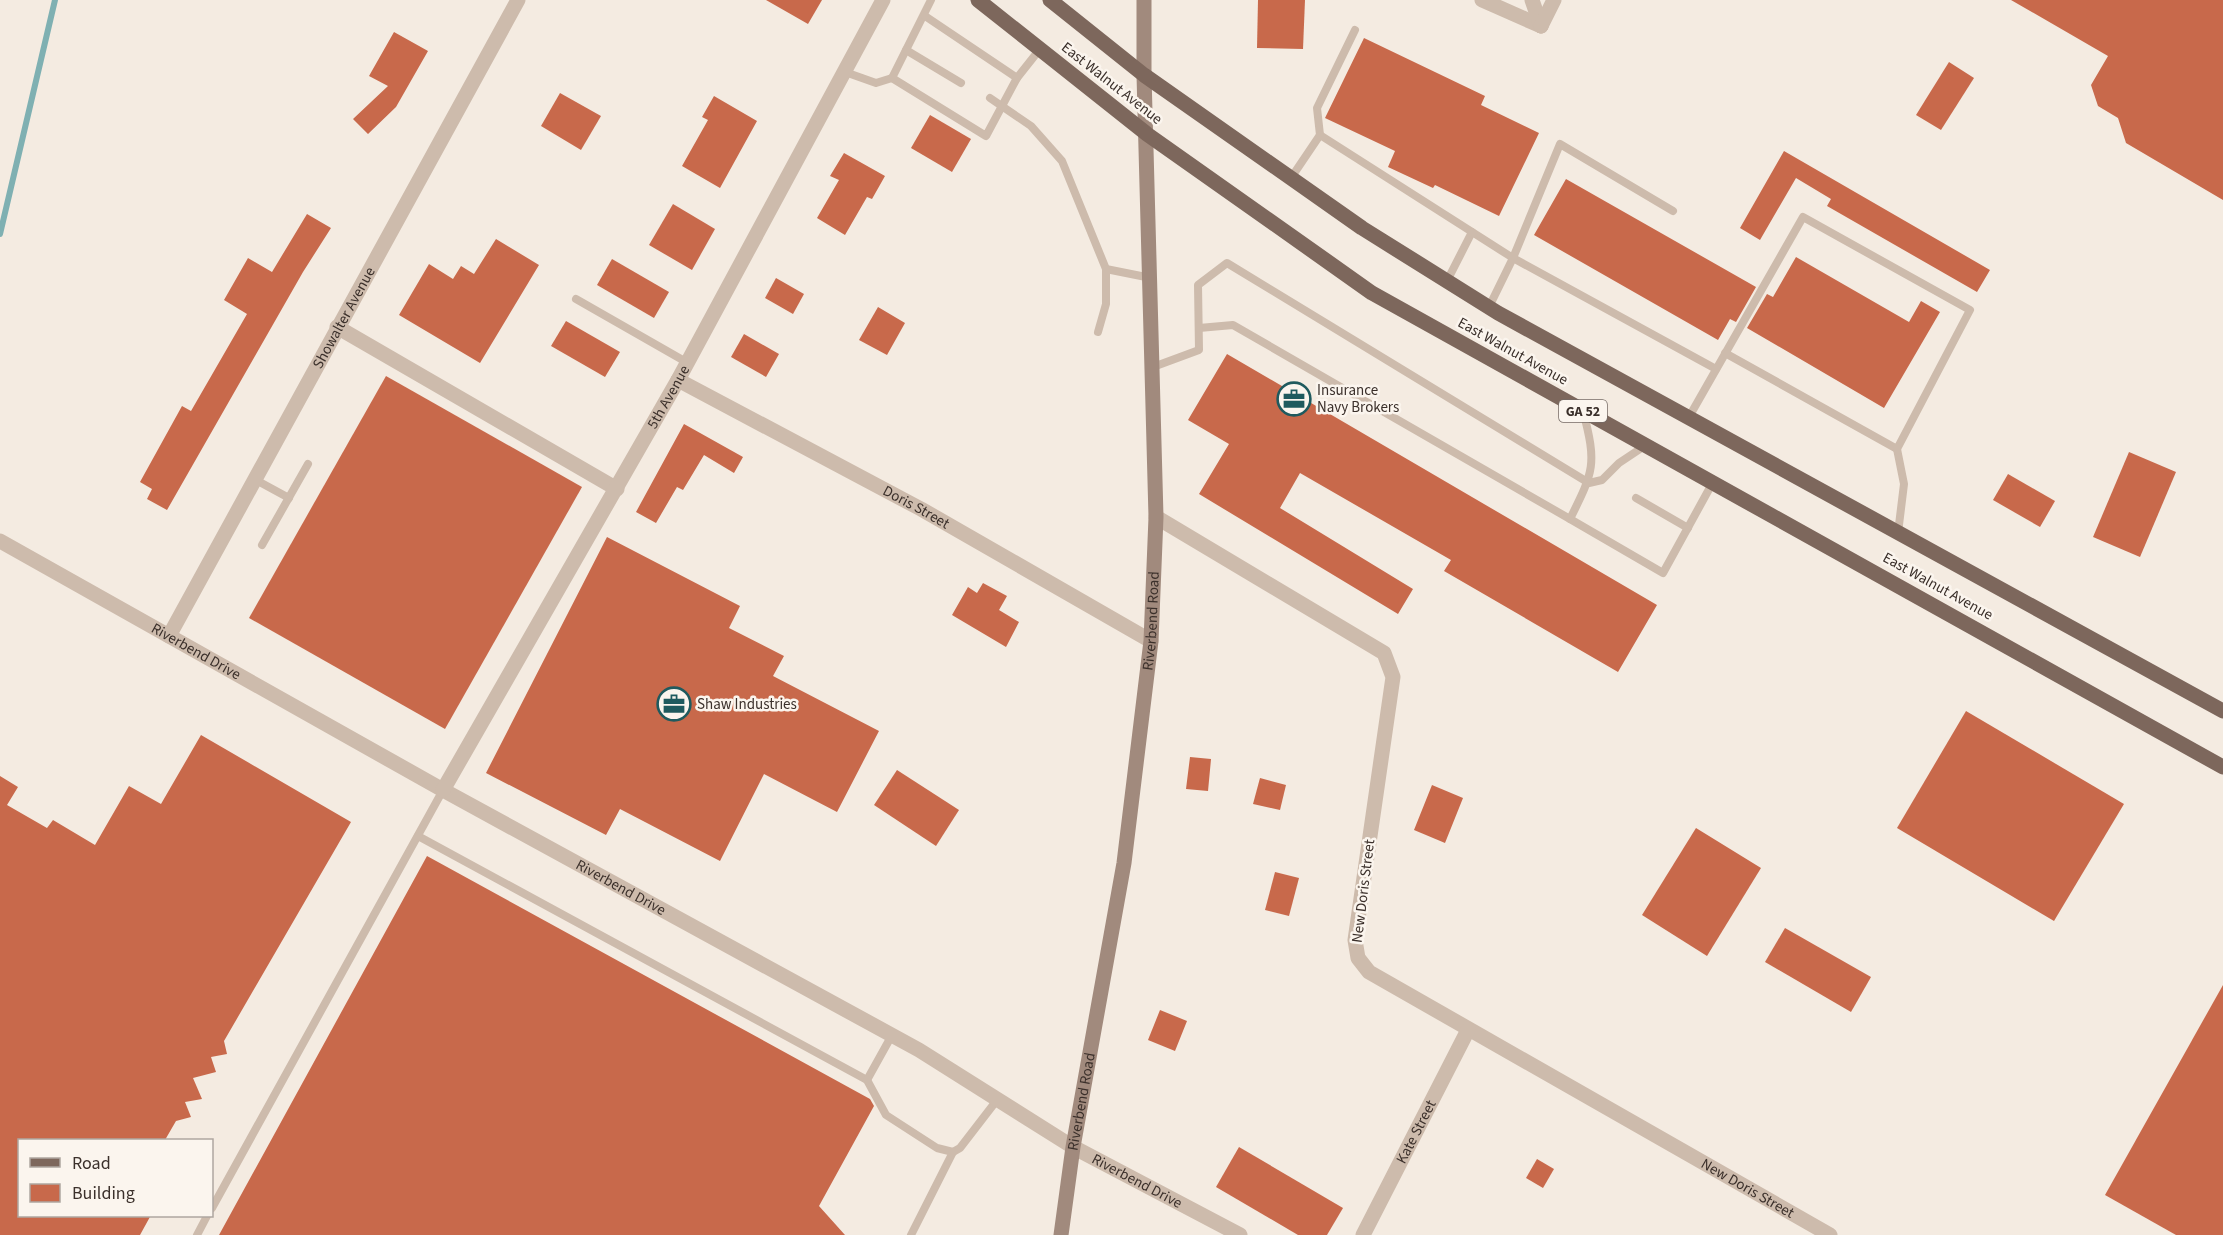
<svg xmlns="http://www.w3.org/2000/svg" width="2223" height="1235" font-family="'Source Sans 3',sans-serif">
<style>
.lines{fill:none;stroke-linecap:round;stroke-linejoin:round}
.stream{stroke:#7fb0b2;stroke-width:6}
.building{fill:#c8694b}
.lane{stroke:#cdbbac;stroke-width:8}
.street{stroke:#cdbbac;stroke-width:15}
.secondary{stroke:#a18a7d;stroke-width:15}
.primary{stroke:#7d675c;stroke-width:15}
.labels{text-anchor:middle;stroke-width:5;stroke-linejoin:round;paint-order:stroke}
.shield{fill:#fbf5ee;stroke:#756b66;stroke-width:1.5}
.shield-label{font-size:14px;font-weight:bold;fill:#3b302b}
.street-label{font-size:15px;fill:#3b302b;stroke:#fbf5ee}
.poi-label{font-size:15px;fill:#3b302b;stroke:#fbf5ee;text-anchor:start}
</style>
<rect width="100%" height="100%" fill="#f4ebe1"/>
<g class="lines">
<path class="stream" d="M0,234L55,0"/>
</g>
<g class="building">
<path d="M766,0H822L808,24Z"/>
<path d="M1258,0H1305L1303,49L1257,48Z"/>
<path d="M2011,0H2223V200L2126,143L2118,118L2098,106L2091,85L2108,56Z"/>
<path d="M394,32L428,51L396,107L368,134L353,119L388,86L369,76Z"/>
<path d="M1364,38L1485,96L1481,105L1539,133L1499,216L1435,185L1433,188L1388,167L1395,151L1325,118Z"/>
<path d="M1949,62L1974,78L1941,130L1916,115Z"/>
<path d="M560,93L601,116L581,150L541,126Z"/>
<path d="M714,96L757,121L720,188L682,166L708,120L702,117Z"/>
<path d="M930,115L971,139L952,172L911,148Z"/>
<path d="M1784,151L1990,270L1977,292L1827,206L1831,199L1796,178L1760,240L1740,228Z"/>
<path d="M844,153L885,176L872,199L867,197L845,235L817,218L839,180L830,176Z"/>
<path d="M1566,179L1756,287L1736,322L1730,319L1718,340L1534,235Z"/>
<path d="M673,204L715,229L692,270L649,245Z"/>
<path d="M307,214L331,228L303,272L167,510L147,499L152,489L140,482L182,406L191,411L247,314L224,300L248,258L272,272Z"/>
<path d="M496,239L539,265L480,363L399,315L429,264L453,279L461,266L474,274Z"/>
<path d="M1796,257L1909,322L1921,301L1940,312L1884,408L1747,328L1767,294L1773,297Z"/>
<path d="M612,259L669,292L654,318L597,285Z"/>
<path d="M776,278L804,294L793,314L765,298Z"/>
<path d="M878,307L905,323L887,355L859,340Z"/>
<path d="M566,321L620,352L605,377L551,346Z"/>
<path d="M744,334L779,354L766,377L731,357Z"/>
<path d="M1227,354L1657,605L1618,672L1444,571L1451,560L1300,473L1280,508L1413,589L1398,614L1199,494L1229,444L1188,420Z"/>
<path d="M386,376L582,487L445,729L249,618Z"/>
<path d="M684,424L743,457L734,473L704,455L683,490L677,487L656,523L636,512Z"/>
<path d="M2129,452L2176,472L2140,557L2093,537Z"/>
<path d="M2008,474L2055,501L2040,527L1993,500Z"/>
<path d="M607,537L740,606L729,628L784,656L773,676L879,731L837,812L764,774L720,861L620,809L606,835L486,773Z"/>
<path d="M983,583L1007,596L999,610L1019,622L1006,647L952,615L968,587L977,593Z"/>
<path d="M1966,711L2124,804L2054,921L1897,828Z"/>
<path d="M201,735L351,822L224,1041L227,1054L211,1057L216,1072L193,1078L202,1099L185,1102L191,1117L176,1121L165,1140H20V1215H151L140,1235H0V776L18,787L7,805L47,828L53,820L95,845L129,786L161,804Z"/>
<path d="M1190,757L1211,759L1208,791L1186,789Z"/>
<path d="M897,770L959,810L936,846L874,805Z"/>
<path d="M1260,778L1286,785L1280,810L1253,804Z"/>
<path d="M1432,785L1463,798L1445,843L1414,830Z"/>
<path d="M1696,828L1761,868L1707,956L1642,915Z"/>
<path d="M427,856L870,1099L874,1106L819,1206L845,1235H219Z"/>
<path d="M1275,872L1299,878L1289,916L1265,910Z"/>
<path d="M1785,928L1871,977L1851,1012L1765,962Z"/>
<path d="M2223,985V1235H2176L2105,1195Z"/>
<path d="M1160,1010L1187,1021L1175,1051L1148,1040Z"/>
<path d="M1239,1147L1343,1208L1327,1235H1298L1216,1187Z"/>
<path d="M1537,1159L1554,1169L1543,1188L1526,1178Z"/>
</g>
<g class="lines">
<g class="lane">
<path d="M931,0L892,78L986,136L1017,78L1040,49"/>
<path d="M925,16L1017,78"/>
<path d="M906,50L961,83"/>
<path d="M845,72L876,83L892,78"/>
<path d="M990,98L1031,126L1062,161L1106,269L1151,278"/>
<path d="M1320,135L1317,108L1355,30"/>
<path d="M1291,178L1320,135L1513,258L1716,369"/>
<path d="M1447,281L1472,232"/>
<path d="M576,299L688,363"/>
<path d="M1489,307L1513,258L1560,144L1673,211"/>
<path d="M1199,328L1233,325L1570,519"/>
<path d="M1098,332L1106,304V269"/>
<path d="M1153,367L1199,350L1198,285L1227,263L1589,483L1602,480L1619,463L1646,445"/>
<path d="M1583,411C1597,464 1594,471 1570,519L1663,573L1713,482"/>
<path d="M1689,417L1803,217L1970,310L1897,449L1725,353"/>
<path d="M1897,449L1904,484L1898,533"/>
<path d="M254,479L289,498"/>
<path d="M1636,498L1688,528"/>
<path d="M262,545L308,464"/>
<path d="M418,836L867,1080L886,1115L937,1148L953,1152L960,1148L997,1100"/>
<path d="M867,1080L892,1035"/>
<path d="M212,1208L443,790"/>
<path d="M197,1235L207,1216"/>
<path d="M911,1235L953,1152"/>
</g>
<g class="street">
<path d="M1482,0L1541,26"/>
<path d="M1532,0L1541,26"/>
<path d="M1541,26L1554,0"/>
<path d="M337,327L617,489"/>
<path id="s1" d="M678,380L921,509L1151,641"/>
<path id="s2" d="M1156,517L1384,653L1393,677L1355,940L1358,958L1369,972L1830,1235"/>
<path id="s3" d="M0,541L443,790L919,1050L1073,1147L1240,1235"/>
<path id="s4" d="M169,636L518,0"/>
<path id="s5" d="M443,790L678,380L883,0"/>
<path id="s6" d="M1363,1235L1468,1030"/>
</g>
<path class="secondary" id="s7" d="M1061,1235L1073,1147L1124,863L1151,641L1156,517L1144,75V0"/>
<g class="primary">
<path d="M978,0L1147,134L1372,293L2223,767"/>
<path d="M1050,0L1144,75L1362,228L1498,313L2223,711"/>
</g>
</g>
<defs>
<symbol id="office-ring" viewBox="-11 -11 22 22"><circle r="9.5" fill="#fbf5ee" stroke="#1f5a5e" stroke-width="1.5"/><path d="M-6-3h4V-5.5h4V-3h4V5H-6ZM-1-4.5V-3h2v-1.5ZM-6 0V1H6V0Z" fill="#1f5a5e"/></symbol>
</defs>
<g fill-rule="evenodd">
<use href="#office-ring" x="1275" y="380" width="38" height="38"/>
<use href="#office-ring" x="655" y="685" width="38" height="38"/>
</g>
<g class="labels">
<rect class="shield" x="1559" y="400" width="48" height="22" rx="4.5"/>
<g class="shield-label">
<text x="1583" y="416">GA 52</text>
</g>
<g class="street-label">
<text transform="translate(1112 83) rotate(38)" y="5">East Walnut Avenue</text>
<text dy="5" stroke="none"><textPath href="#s4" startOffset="363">Showalter Avenue</textPath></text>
<text transform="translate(1513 351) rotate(29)" y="5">East Walnut Avenue</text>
<text dy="5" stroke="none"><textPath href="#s5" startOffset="453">5th Avenue</textPath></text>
<text dy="5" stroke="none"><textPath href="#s1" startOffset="270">Doris Street</textPath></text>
<text transform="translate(1938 586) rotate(29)" y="5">East Walnut Avenue</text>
<text dy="5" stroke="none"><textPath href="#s7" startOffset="621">Riverbend Road</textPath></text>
<text dy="5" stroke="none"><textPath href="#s3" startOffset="225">Riverbend Drive</textPath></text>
<text dy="5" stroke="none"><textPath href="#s3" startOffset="711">Riverbend Drive</textPath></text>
<text transform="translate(1363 891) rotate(-83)" y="5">New Doris Street</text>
<text dy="5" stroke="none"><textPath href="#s7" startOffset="135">Riverbend Road</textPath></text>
<text dy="5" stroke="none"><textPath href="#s6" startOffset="116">Kate Street</textPath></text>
<text dy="5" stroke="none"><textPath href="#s3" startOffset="1305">Riverbend Drive</textPath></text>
<text dy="5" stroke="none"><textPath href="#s2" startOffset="1029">New Doris Street</textPath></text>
</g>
<g class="poi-label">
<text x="1317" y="395">Insurance<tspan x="1317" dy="17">Navy Brokers</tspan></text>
<text x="697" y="709">Shaw Industries</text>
</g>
</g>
<rect x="18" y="1139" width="195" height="78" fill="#fbf5ee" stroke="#aea6a0" stroke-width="1.5"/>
<rect x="30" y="1158" width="30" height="9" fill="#7d675c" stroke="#aea6a0" stroke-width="1.5"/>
<text x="72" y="1169" font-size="18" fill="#3b302b">Road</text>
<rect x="30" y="1184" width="30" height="18" fill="#c8694b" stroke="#aea6a0" stroke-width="1.5"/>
<text x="72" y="1199" font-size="18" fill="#3b302b">Building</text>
</svg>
